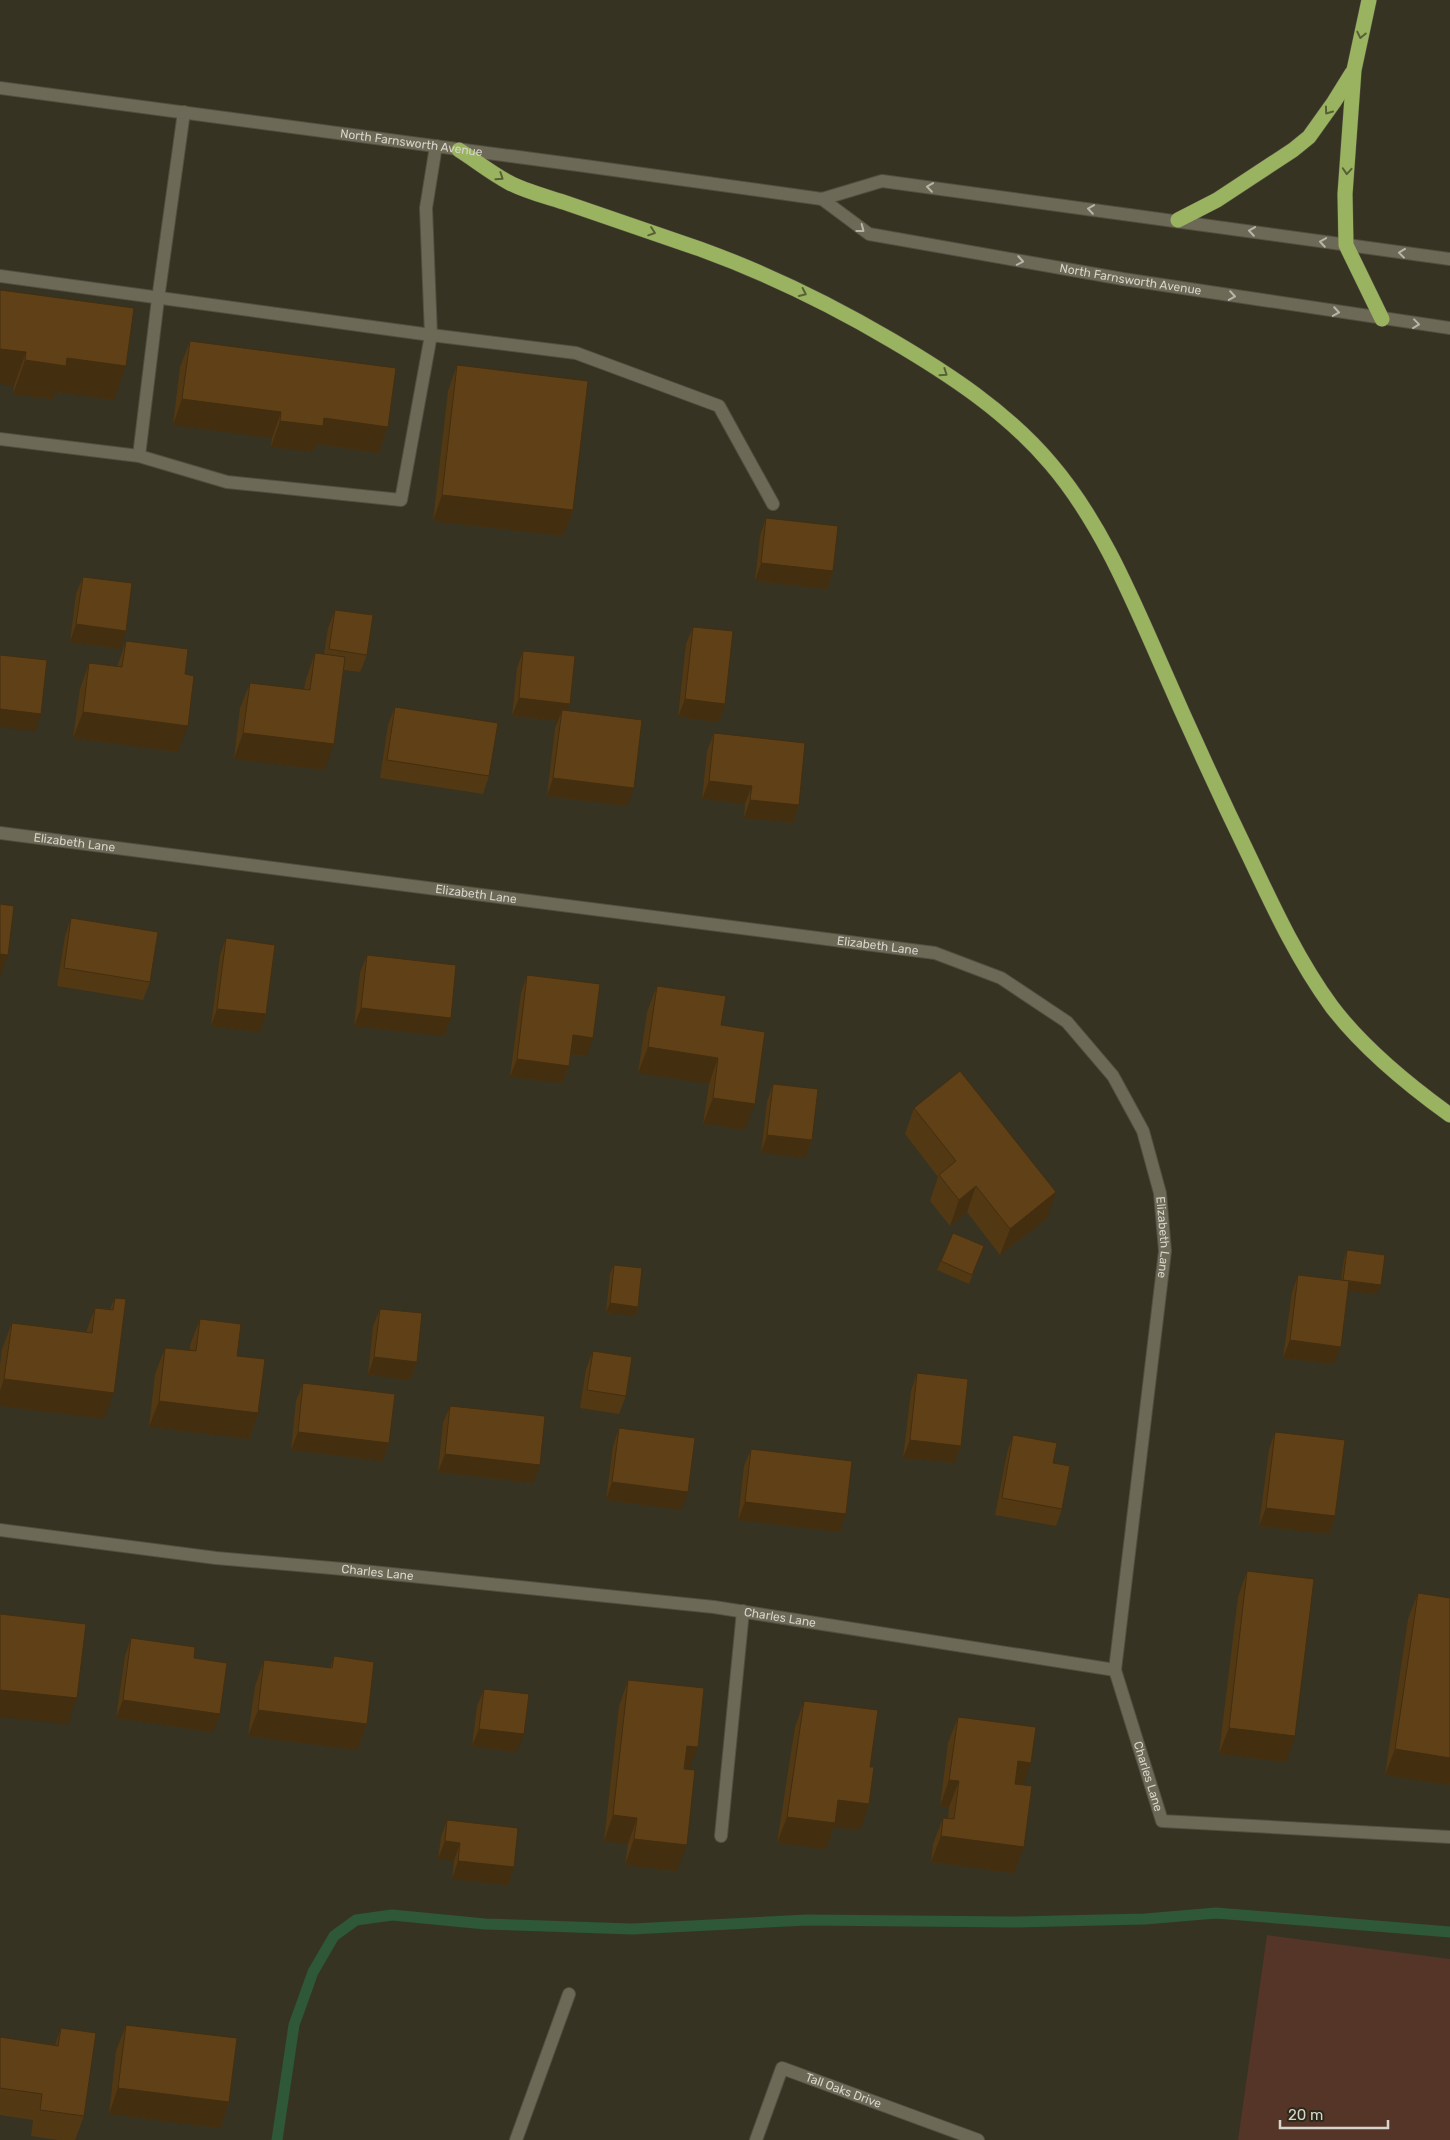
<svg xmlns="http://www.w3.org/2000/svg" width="1450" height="2140" font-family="Rubik,sans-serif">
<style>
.green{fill:#543528}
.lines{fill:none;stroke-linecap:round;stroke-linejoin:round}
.stream{stroke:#2e5837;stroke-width:11}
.service-casing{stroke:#524e41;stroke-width:14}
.minor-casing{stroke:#524e41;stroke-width:14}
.secondary-casing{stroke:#524e41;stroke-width:14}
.motorway-casing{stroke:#524e41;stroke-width:16}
.service{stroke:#6d6957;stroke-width:12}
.minor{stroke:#6d6957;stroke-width:12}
.secondary{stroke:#6d6957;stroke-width:12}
.motorway{stroke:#99b360;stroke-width:15}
.wall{fill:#533814}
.shaded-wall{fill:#432e10}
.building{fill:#604117;stroke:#432e10}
.oneway{stroke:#586035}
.oneway2{stroke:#b7b5a8}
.labels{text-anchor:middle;stroke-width:4;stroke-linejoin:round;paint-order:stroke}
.street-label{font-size:12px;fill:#d7d5cb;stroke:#2c2919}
</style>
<rect width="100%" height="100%" fill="#363322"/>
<path class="green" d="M1267,1935L1450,1959V2140H1238Z"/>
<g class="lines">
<path class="stream" d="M277,2140L294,2025L313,1972L334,1936L356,1920L392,1915L485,1924L632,1929L807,1920L1013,1922L1145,1919L1216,1913L1450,1932"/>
<defs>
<g id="service">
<path d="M0,276L431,335L576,353L719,406L773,504"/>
<path d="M0,439L139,456L227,482L401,500L431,335L426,208L436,146"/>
<path d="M139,456L158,299L184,112"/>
<path d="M721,1836L743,1611"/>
</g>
<g id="minor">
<path id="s1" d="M0,833L935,953L1001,978L1067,1022L1113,1076L1143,1131L1160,1193L1165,1251L1115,1670L1162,1821L1450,1837"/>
<path id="s2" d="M0,1530L216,1558L343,1569L714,1607L1115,1670"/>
<path d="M516,2140L569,1994"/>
<path id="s3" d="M756,2140L782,2068L978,2140"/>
</g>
<g id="secondary">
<path id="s4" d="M0,88L578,165L822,199L882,181L1450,259"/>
<path id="s5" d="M822,199L869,234L1123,279L1450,328"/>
</g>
<g id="motorway">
<path d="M1369,0L1354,70L1345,194L1346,245L1382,319"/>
<path d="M459,150C475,160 491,173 508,182C526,192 549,197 569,204C613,219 657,234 700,249C766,273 830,304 891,340C949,374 1007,412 1051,464C1098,519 1128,589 1157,655C1187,724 1218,792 1251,860C1275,911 1299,962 1332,1007C1364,1049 1407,1084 1450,1115"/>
<path d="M1178,220L1217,200L1293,150L1309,137L1334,102L1352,73"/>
</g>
</defs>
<use href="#service" class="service-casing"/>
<use href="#minor" class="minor-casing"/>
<use href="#secondary" class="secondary-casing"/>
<use href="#motorway" class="motorway-casing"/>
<use href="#service" class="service"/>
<use href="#minor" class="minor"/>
<use href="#secondary" class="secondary"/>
<use href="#motorway" class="motorway"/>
</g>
<g class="wall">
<path d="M0,290L114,400L56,392L53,399L13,394L14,386Z"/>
<path d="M190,341L388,427L379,453L316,444L313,452L271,447L272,438L173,425L180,367Z"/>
<path d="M457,365L573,510L563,536L433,521L448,391Z"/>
<path d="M766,518L833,571L827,589L755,581L760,536Z"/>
<path d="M83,577L120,649L70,642L76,594Z"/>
<path d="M335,610L367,655L360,672L344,670L325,770L234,759L240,708L250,683L304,689L306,679L315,653L324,654L328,628Z"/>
<path d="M693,627L725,704L719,722L678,717L686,644Z"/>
<path d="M126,641L185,674L178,752L73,738L80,689L89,663L117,667Z"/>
<path d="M523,651L570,704L567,711L627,806L547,796L555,728L558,721L512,716L517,668Z"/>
<path d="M395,707L489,776L483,794L380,778L388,725Z"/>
<path d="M714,733L799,805L793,823L744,818L745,804L702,799L707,751Z"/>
<path d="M71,918L150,982L143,1000L57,986L65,936Z"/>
<path d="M226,938L266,1014L260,1032L211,1026L220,956Z"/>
<path d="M367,955L451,1018L444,1036L354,1026L360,973Z"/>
<path d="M527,975L587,1056L570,1054L569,1066L562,1083L510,1077L521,993Z"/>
<path d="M657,986L721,1025L745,1130L703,1124L709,1084L638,1073L647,1012Z"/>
<path d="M773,1084L812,1140L805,1158L761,1153L767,1102Z"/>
<path d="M914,1108L1047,1218L1000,1255L967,1212L950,1226L930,1201L938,1177L905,1134Z"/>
<path d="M984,1246L969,1284L937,1270L941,1261Z"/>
<path d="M1347,1250L1377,1294L1348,1291L1334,1364L1283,1358L1292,1292L1298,1275L1341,1280L1344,1259Z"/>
<path d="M614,1265L638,1307L635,1316L606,1312L610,1274Z"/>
<path d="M115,1298L104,1419L0,1406V1365L2,1349L12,1323L86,1332L95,1308L110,1309Z"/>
<path d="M380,1309L417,1362L410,1380L368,1375L373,1326Z"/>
<path d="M200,1319L237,1356L258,1413L249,1439L149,1427L155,1374L165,1348L190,1350V1345Z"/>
<path d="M593,1351L626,1396L619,1414L580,1408L586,1369Z"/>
<path d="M917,1373L961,1446L954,1463L903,1458L911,1391Z"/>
<path d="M303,1383L389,1443L383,1461L291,1450L296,1401Z"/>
<path d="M450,1406L533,1483L438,1472L443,1423Z"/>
<path d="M619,1428L682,1510L606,1500L613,1446Z"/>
<path d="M1275,1432L1335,1516L1329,1534L1259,1526L1269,1449Z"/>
<path d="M1013,1435L1053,1463L1062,1509L1056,1526L995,1515L1007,1453Z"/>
<path d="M751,1449L846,1514L840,1532L738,1520L744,1466Z"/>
<path d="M1247,1571L1286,1762L1219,1754L1238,1597Z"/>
<path d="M1418,1593L1450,1598V1782L1449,1785L1385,1775L1408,1619Z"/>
<path d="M131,1638L213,1732L116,1718L125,1656Z"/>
<path d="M334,1656L367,1724L357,1750L248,1736L255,1686L264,1660L330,1668Z"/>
<path d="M628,1680L689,1770L677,1871L625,1865L628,1844L604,1841L619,1706Z"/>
<path d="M484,1689L517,1752L472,1746L477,1706Z"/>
<path d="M804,1701L860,1830L834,1827L826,1849L777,1843L795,1727Z"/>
<path d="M958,1717L1023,1785L1024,1847L1014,1873L931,1862L933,1844L943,1818H948L949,1807L940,1806L948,1743Z"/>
<path d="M447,1820L514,1867L508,1885L452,1879L454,1861L438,1859L441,1837Z"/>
<path d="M126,2025L229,2102L220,2128L109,2114L116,2051Z"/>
<path d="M61,2028L84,2116L75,2140H58L31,2136L33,2120L0,2115V2037L55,2045Z"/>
</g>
<g class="shaded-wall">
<path d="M0,349L26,352L14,386L0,384Z"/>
<path d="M67,358L126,366L114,400L56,392L53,399L13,394L25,360Z"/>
<path d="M182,399L281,412L272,438L173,425Z"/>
<path d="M324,418L388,427L379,453L316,444L313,452L271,447L280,421Z"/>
<path d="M442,495L573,510L563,536L433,521Z"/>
<path d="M761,563L833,571L827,589L755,581Z"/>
<path d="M76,624L126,631L120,649L70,642Z"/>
<path d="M519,698L570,704L563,721L562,710L558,721L512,716Z"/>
<path d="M685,699L725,704L719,722L678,717Z"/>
<path d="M0,709L41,714L35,731L0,727Z"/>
<path d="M83,712L188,726L178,752L73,738Z"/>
<path d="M243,733L334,744L325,770L234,759Z"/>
<path d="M553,778L634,788L627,806L547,796Z"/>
<path d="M709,781L752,786L745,804L702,799Z"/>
<path d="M750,800L799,805L793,823L744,818Z"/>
<path d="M0,954L8,955L0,976Z"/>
<path d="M361,1008L451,1018L444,1036L354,1026Z"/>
<path d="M217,1009L266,1014L260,1032L211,1026Z"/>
<path d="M573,1035L593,1038L587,1056L566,1053Z"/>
<path d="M648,1047L718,1058L709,1084L638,1073Z"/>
<path d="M517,1059L569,1066L562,1083L510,1077Z"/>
<path d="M713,1098L755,1104L745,1130L703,1124Z"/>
<path d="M767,1135L812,1140L805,1158L761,1153Z"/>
<path d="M976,1186L967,1212L950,1226L959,1200Z"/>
<path d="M1056,1192L1047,1218L1000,1255L1010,1229Z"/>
<path d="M1343,1281L1381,1285L1377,1294L1339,1290Z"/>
<path d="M610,1303L638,1307L635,1316L606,1312Z"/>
<path d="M1290,1340L1341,1347L1334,1364L1283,1358Z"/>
<path d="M374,1357L417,1362L410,1380L368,1375Z"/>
<path d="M4,1379L114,1393L104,1419L0,1406V1391Z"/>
<path d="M159,1401L258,1413L249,1439L149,1427Z"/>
<path d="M298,1432L389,1443L383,1461L291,1450Z"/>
<path d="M910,1440L961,1446L954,1463L903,1458Z"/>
<path d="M445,1454L540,1465L533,1483L438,1472Z"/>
<path d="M612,1482L688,1492L682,1510L606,1500Z"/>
<path d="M745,1502L846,1514L840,1532L738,1520Z"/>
<path d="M1266,1508L1335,1516L1329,1534L1259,1526Z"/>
<path d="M0,1690L77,1698L68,1724L0,1717Z"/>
<path d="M123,1700L220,1714L213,1732L116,1718Z"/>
<path d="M258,1710L367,1724L357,1750L248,1736Z"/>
<path d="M1229,1728L1295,1736L1286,1762L1219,1754Z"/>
<path d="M479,1729L524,1734L517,1752L472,1746Z"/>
<path d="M687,1746L698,1747L688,1773L677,1772Z"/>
<path d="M1395,1749L1450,1758V1782L1449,1785L1385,1775Z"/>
<path d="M1018,1761L1031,1763L1022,1789L1009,1787Z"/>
<path d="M949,1780L959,1781L949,1807L940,1806Z"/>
<path d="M838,1800L869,1804L860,1830L834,1827L826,1849L777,1843L787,1817Z"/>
<path d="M613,1815L637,1818L628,1844L604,1841Z"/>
<path d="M941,1836L1024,1847L1014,1873L931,1862Z"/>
<path d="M634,1839L687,1845L677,1871L625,1865Z"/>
<path d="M445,1841L460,1843L454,1861L438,1859Z"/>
<path d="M458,1861L514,1867L508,1885L452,1879Z"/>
<path d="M118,2088L229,2102L220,2128L109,2114Z"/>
</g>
<g class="building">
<path d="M0,290L134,308L126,366L67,358L66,366L25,360L26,352L0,349Z"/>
<path d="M190,341L396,368L388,427L324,418L323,426L280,421L281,412L182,399Z"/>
<path d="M457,365L588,381L573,510L442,495Z"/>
<path d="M766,518L838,526L833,571L761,563Z"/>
<path d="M83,577L132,583L126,631L76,624Z"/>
<path d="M335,610L373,615L367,655L329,649Z"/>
<path d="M693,627L733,631L725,704L685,699Z"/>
<path d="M126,641L188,649L185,674L194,676L188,726L83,712L89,663L122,667Z"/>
<path d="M523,651L575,656L570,704L519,698Z"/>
<path d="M315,653L345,657L334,744L243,733L250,683L310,690Z"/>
<path d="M0,655L47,660L41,714L0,709Z"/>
<path d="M395,707L498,723L489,776L387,760Z"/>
<path d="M562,710L642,720L634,788L553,778Z"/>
<path d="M714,733L805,743L799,805L750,800L752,786L709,781Z"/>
<path d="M0,904L14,906L8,955L0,954Z"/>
<path d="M71,918L158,932L150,982L64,968Z"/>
<path d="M226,938L275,945L266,1014L217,1009Z"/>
<path d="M367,955L456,965L451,1018L361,1008Z"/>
<path d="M527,975L600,984L593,1038L573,1035L569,1066L517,1059Z"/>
<path d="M657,986L726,996L721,1025L765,1032L755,1104L713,1098L718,1058L648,1047Z"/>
<path d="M960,1071L1056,1192L1010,1229L976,1186L959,1200L939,1175L956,1161L914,1108Z"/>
<path d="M773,1084L818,1089L812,1140L767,1135Z"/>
<path d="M953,1233L984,1246L972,1275L941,1261Z"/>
<path d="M1347,1250L1385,1255L1381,1285L1343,1280Z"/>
<path d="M614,1265L642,1268L638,1307L610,1303Z"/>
<path d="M1298,1275L1349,1281L1341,1347L1290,1340Z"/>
<path d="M115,1298L126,1299L114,1393L4,1379L12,1323L92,1333L95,1308L113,1310Z"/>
<path d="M380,1309L422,1313L417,1362L374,1357Z"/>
<path d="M200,1319L241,1324L237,1356L265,1359L258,1413L159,1401L165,1348L196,1351Z"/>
<path d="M593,1351L632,1357L626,1396L587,1390Z"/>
<path d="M917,1373L968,1379L961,1446L910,1440Z"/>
<path d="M303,1383L395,1394L389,1443L298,1432Z"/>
<path d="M450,1406L545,1416L540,1465L445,1454Z"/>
<path d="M619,1428L695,1438L688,1492L612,1482Z"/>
<path d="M1275,1432L1345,1440L1335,1516L1266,1508Z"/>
<path d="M1013,1435L1057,1443L1053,1463L1070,1466L1062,1509L1002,1498Z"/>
<path d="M751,1449L852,1461L846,1514L745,1502Z"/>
<path d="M1247,1571L1314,1579L1295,1736L1229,1728Z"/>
<path d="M1418,1593L1450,1598V1758L1395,1749Z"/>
<path d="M0,1614L86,1624L77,1698L0,1690Z"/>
<path d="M131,1638L195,1647L194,1658L227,1663L220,1714L123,1700Z"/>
<path d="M334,1656L374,1662L367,1724L258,1710L264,1660L332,1668Z"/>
<path d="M628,1680L704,1688L698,1747L687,1746L684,1769L695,1770L687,1845L634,1839L637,1818L613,1815Z"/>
<path d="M484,1689L529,1694L524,1734L479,1729Z"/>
<path d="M804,1701L878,1710L870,1767H874L869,1804L838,1800L835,1823L787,1817Z"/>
<path d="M958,1717L1036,1727L1031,1763L1018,1761L1015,1784L1032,1786L1024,1847L941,1836L943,1818L954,1819L959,1781L949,1780Z"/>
<path d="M447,1820L518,1828L514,1867L458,1861L460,1843L445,1841Z"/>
<path d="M126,2025L237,2038L229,2102L118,2088Z"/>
<path d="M61,2028L96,2033L84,2116L40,2110L42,2094L0,2088V2037L58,2046Z"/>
</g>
<defs><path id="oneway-chevron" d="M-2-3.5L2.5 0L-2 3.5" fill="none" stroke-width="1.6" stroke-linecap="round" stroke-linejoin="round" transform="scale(1.25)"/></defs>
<g class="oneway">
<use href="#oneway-chevron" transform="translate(1361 35) rotate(102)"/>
<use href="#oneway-chevron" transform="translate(1328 111) rotate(126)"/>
<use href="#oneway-chevron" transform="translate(1347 171) rotate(94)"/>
<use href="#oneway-chevron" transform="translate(500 177) rotate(34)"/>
<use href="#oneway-chevron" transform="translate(652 232) rotate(19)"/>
<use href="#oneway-chevron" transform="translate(803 293) rotate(25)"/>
<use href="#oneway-chevron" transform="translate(944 373) rotate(34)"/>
</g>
<g class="oneway2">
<use href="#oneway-chevron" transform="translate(930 187) rotate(-172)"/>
<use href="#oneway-chevron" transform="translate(1091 209) rotate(-172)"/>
<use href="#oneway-chevron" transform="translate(861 229) rotate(37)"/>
<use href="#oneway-chevron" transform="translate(1252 231) rotate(-172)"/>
<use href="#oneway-chevron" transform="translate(1323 242) rotate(-171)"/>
<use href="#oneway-chevron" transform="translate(1402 253) rotate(-173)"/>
<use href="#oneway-chevron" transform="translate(1020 261) rotate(10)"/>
<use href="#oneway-chevron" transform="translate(1232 296) rotate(9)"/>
<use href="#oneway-chevron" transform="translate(1336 312) rotate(9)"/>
<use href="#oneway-chevron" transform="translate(1416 324) rotate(7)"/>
</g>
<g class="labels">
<g class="street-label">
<text dy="4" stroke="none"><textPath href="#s4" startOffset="415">North Farnsworth Avenue</textPath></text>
<text dy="4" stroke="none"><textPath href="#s5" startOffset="324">North Farnsworth Avenue</textPath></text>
<text dy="4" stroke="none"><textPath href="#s1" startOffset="75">Elizabeth Lane</textPath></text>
<text dy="4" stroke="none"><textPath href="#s1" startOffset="480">Elizabeth Lane</textPath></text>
<text dy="4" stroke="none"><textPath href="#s1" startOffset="885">Elizabeth Lane</textPath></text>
<text dy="4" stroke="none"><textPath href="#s1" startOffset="1335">Elizabeth Lane</textPath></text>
<text dy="4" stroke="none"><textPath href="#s2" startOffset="380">Charles Lane</textPath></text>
<text dy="4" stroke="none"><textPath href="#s2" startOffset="785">Charles Lane</textPath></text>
<text dy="4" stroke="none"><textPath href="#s1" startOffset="1882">Charles Lane</textPath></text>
<text dy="4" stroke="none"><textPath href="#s3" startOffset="142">Tall Oaks Drive</textPath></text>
</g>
</g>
<path d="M1280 2120v8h108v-8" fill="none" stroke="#d7d5cb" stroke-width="2.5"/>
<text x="1288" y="2120" font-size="15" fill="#d7d5cb" stroke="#2c2919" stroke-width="4" paint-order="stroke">20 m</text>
</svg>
